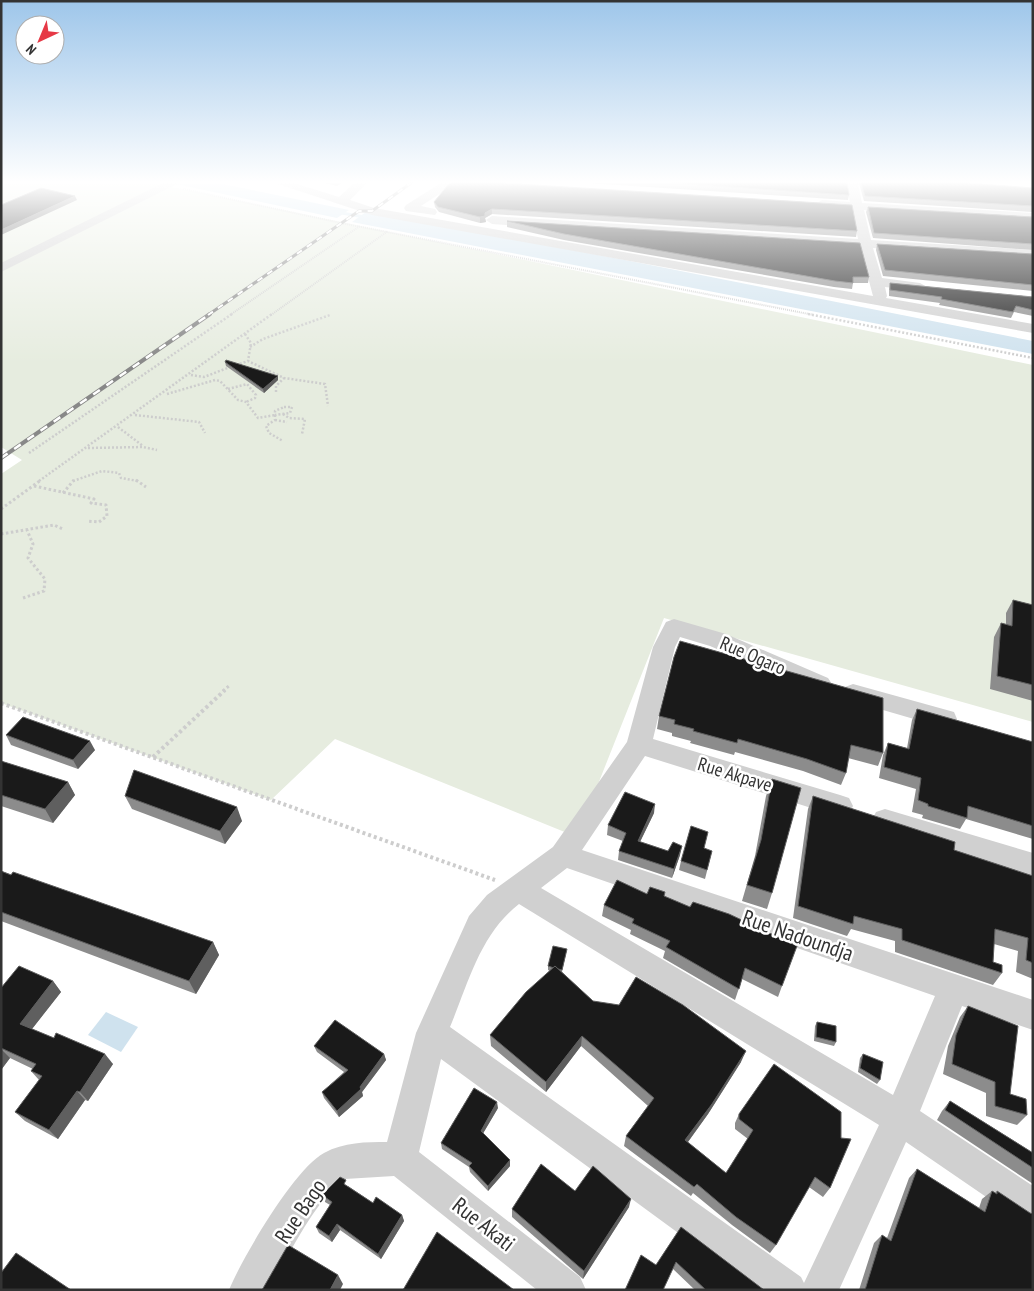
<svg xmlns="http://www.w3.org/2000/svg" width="1034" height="1291" font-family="'PT Sans Narrow',sans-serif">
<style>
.green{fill:#e6ecdf}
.water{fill:#cfe2ee}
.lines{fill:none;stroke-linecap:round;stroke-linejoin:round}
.stream{stroke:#cfe2ee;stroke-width:3}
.path-far3{stroke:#cdcdcd;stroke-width:2;stroke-dasharray:1 1;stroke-linecap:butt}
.path-far2{stroke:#cdcdcd;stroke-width:2.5;stroke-dasharray:2 2;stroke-linecap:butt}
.path-far1{stroke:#cdcdcd;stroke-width:3;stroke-dasharray:2.5 2.5;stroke-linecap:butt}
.path{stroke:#cdcdcd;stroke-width:4;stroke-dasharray:3 3;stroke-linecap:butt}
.minor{fill:#d0d0d0;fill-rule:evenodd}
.rail-far1-casing{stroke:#888;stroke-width:3}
.rail-casing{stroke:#888;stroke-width:4}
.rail-far1{stroke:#fff;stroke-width:2;stroke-dasharray:6;stroke-linecap:butt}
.rail{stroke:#fff;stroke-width:2.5;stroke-dasharray:8;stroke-linecap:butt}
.wall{fill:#8c8c8c}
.shaded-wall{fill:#5f5f5f}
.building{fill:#1a1a1a;stroke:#5f5f5f}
.labels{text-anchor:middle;stroke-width:5;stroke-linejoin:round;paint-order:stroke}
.street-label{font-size:19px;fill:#333;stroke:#fff}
.near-street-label{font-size:22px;fill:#333;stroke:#fff}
</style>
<rect width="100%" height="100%" fill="#fff"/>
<path class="green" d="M1,183H152L1033,365V722L664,618L577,837L335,739L271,800L1,703V474L22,460L1,447Z"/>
<g class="water">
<path d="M218,183L349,210L337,218L176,184Z"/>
<path d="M366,212L625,260L1033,341V354L352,222Z"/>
<path d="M106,1012L138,1027L121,1052L88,1035Z"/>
</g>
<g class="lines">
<path class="stream" d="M336,212L364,217"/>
<g class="path-far3">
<path d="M183,189L341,223L814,315"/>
<path d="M230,315L360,226"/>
<path d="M271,315L388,231"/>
</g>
<g class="path-far2">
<path d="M808,314L1033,358"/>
<path d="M245,334L251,343L248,361"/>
<path d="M250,347L263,339L330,315"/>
<path d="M236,365L248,361L284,378L325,384L328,406"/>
<path d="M191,375L204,377L230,367"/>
<path d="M228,389L247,384L256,395L255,398L246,402"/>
<path d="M276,392V386L284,378"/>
<path d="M167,394L215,380L220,381L238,400L246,402L258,418L275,415"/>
<path d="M284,407H292L290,413L275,415V411Z"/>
<path d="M283,414L289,418L305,419L302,434"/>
<path d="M135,415L199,422L205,433"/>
<path d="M275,415V420L266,426L269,433L283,441"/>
<path d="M275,420L287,422"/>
<path d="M118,427L143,446"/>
<path d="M88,448L143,447L157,450"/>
<path d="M29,453L232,314"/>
<path d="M39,481L272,314"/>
<path d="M73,481L102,471L119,473L121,478L138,481"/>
</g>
<g class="path-far1">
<path d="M136,480L146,487"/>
<path d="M34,486L94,499L91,503L106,505L107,516L99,522L87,521"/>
<path d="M63,493L74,480"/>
<path d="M1,509L41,480"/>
<path d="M1,534L54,525L63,529"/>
<path d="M23,598L44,591L45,579L28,558L33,544L27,530"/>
<path d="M223,691L230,685"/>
</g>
<g class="path">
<path d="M1,703L495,880"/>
<path d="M153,757L225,690"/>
</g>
<g class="minor">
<path d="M163,183H179L1,272V263Z"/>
<path d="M275,183H294L339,197L354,183H367L350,200L374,208L873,296L860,247L492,224L486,220L492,216L858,239L852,209L822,208L816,204L822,200L850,202L846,183H858L862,203L1033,213V221L864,210L871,240L1033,250V258L873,248L882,278L920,283L927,287L920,291L885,287L887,296L886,298L1033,324V333L372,215Z"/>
<path d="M441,183H456L421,206L435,209L437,212L435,215L406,211L404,208L406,205Z"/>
<path d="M674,619L726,634L828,678L832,684L828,690L820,693L812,690L710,646L680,637L675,647L653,739L840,795L849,798L853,806L849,814L840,817L645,756L582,850L1033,1000V1030L962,1006L920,1111L1033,1186V1225L1020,1220L906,1142L839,1290H756L441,1059L419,1152L580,1277L586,1290H537L394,1176L345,1179C313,1202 289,1256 269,1290H229C242,1258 295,1168 324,1153C344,1142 366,1142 387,1142L416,1033L469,916L487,895L553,847L627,742L653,647L666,622ZM567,868L935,996L893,1095L541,888ZM519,904L879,1125L804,1283L801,1277L450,1027C468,984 480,934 519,904Z"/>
<path d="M853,684L954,712L957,719L954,726L945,728L845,699L841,693L845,687Z"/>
<path d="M885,809L1033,853V877L876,828L872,820L876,812Z"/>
</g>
<defs>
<path id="rail-far1" d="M208,315L359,211H372L411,183"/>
<path id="rail" d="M1,458L210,314"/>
</defs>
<use href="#rail-far1" class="rail-far1-casing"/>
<use href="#rail" class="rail-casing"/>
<use href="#rail-far1" class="rail-far1"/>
<use href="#rail" class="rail"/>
</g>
<g class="wall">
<path d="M324,183H342L337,186Z"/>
<path d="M587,183H847L849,195L848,200Z"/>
<path d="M859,183H967L1033,188V212L864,201Z"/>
<path d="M434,202L857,231L856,237L492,214L485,218L486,222L480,223L439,212L435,207Z"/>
<path d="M868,207L1033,217V250L873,238L866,212Z"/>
<path d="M507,221L869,277L868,283H853L852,289L834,287L564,240L507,227Z"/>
<path d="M877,244L1033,254V291L883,276L876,250Z"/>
<path d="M890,283L1033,297V316L1014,312L1011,318L939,305L940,303L889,296V289Z"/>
<path d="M225,362L278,380L264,393L226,366Z"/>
<path d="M1013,600L1033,605V701L990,689L994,637L1001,623L1006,624V613Z"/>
<path d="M674,657L883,753L878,766L848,758L846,773L841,785L803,771L735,752L734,755L690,743L691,741L672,736V733L657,729L659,716Z"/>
<path d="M917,709L1033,742V839L966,819L960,829L922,818L923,815L912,812L916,789L879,778L883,755L888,743L907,748L912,720Z"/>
<path d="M6,735L95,750L78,769L11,745Z"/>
<path d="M1,761L68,782L75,795L53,823L1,806Z"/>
<path d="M772,779V893L767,909L742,901L755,856L766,796Z"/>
<path d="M125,796L242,821L225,844L132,809Z"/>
<path d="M813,796L954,850L1033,876V979L1016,972L1018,951L994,944L993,962L1002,973L993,985L895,952V941L851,929L847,936L793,918L808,809Z"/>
<path d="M654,813L640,842L680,855L672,878L618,860L619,851L623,841L607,835L608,825Z"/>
<path d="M704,849L712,851L705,879L679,870L681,861Z"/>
<path d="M1,871L213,942L219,955L196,994L1,921Z"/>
<path d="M647,894L664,896L782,986L778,997L742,979L735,1000L663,958L665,951L630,934L631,930L602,916L604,905Z"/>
<path d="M567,949L562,972L593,1001L741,1062L708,1114L688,1142L726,1173L748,1139L735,1129V1123L739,1114L830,1188L823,1197L809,1187L776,1245L770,1253L732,1225L693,1193L691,1196L624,1146L626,1136L648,1106L581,1046L546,1092L491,1046L490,1035L550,971L548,970V966Z"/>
<path d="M53,981L61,992L32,1029L113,1064L88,1101L85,1100L58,1139L25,1121L15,1112L39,1080L31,1071L33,1069L10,1058L1,1070V988Z"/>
<path d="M968,1006L1010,1094L1027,1115L1017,1125L986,1116V1093L943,1074L948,1046L960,1017Z"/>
<path d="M817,1022L836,1042L834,1046L814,1041L815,1026Z"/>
<path d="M314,1046L384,1054L386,1060L362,1092L363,1096L339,1117L324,1098L322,1092L344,1072L317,1052Z"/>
<path d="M863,1054L880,1080L877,1084L858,1072L860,1058Z"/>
<path d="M950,1101L1033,1153V1184L937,1120L942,1111Z"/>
<path d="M498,1108L483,1133L510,1160V1166L488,1191L470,1172L469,1167L442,1149L441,1143Z"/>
<path d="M917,1169L979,1208L982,1199L992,1191L996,1193L997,1191L1033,1290H859L874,1243L882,1235L887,1238L909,1178Z"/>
<path d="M348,1186L373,1203L402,1215L404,1221L381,1259L340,1230L332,1242L319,1233L316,1227L330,1205L325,1202L322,1195Z"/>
<path d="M575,1191L629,1207L583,1279L512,1217V1209Z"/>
<path d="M681,1227L764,1290H695L673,1269L656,1265Z"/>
</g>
<g class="shaded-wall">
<path d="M75,196L77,200L1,235V230Z"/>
<path d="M492,209V214L485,218L486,222L480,223V217L485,213Z"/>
<path d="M278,376V380L264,393L263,389Z"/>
<path d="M90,741L95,750L78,769L73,760Z"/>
<path d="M68,782L75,795L53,823L45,809Z"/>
<path d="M655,804L654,813L636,850L638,841Z"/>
<path d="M237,807L242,821L225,844L220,831Z"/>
<path d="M682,846L680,855L672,878L674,869Z"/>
<path d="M213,942L219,955L196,994L189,981Z"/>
<path d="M53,981L61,992L28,1034L20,1024Z"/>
<path d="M582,1036L581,1046L546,1092V1082Z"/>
<path d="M1,1049L10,1058L1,1070Z"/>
<path d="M746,1051L741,1062L708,1114L682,1150L685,1140Z"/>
<path d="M105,1054L113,1064L88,1101L80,1092Z"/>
<path d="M384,1054L386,1060L362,1092L363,1096L339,1117L337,1111L360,1087Z"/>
<path d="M77,1091L85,1100L58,1139L49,1130Z"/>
<path d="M497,1102L498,1108L481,1137V1131Z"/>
<path d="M510,1160V1166L488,1191V1186Z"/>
<path d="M631,1199L629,1207L583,1279L584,1271Z"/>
<path d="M402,1215L404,1221L381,1259L378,1254Z"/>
<path d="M337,1224L340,1230L332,1242L329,1236Z"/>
<path d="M338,1275L343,1284L340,1290H330Z"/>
</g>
<g class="building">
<path d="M451,183H503L852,205L857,231L492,209L485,213V216L480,217L438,207L434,202L448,185Z"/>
<path d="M671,183H847L849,195Z"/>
<path d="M861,183H967L1033,188V206L865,196Z"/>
<path d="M41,188L75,196L1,230V205Z"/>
<path d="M868,207L1033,217V244L874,233Z"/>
<path d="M507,221L860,243L869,277H853V283L835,281L564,234Z"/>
<path d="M877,244L1033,254V285L885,270Z"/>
<path d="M890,283L1033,297V310L1016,306L1013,312L941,299L942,297L890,290Z"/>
<path d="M226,360L278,376L263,389L225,362Z"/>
<path d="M1013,600L1033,605V685L997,676L1001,623L1012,626Z"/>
<path d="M680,641L883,698V753L851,745L846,773L807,759L738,739L737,743L693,731L694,729L674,724L675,720L659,716L674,657Z"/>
<path d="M917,709L1033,742V826L968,806L967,818L928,806V804L918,800L921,778L884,767L888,743L909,749Z"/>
<path d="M23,717L90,741L73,760L6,735Z"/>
<path d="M1,761L68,782L45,809L1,795Z"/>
<path d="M134,770L237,807L220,831L125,796Z"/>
<path d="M772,779L801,788L772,893L747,885L761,840Z"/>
<path d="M625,792L655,804L638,841L668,851L673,842L682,846L674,869L619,851L626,833L608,825Z"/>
<path d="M813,796L955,842L954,850L1033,876V963L1026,960L1028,938L995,929L993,962L1002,965V973L902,940V929L854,916L853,924L798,906Z"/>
<path d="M691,826L708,832L704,848L712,851L707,870L681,861Z"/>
<path d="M1,871L11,875L13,872L213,942L189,981L1,912Z"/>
<path d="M617,880L647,894L650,887L665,892L664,896L690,907L693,902L729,914L797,946L782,986L745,968L739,989L666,947L670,941L632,923L634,919L604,905Z"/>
<path d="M553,946L567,949L562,970L558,969L555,966L554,968L548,966Z"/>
<path d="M19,966L53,981L20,1024L54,1038L56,1033L105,1054L80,1092L77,1091L49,1130L15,1112L42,1076L31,1071L36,1064L1,1048V988Z"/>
<path d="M555,966L593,1001L619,1005L636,977L683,1005L746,1051L712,1104L685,1140L726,1173L753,1130L739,1119V1114L774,1064L841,1112V1138L851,1139L830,1188L815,1177L776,1245L736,1217L697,1184L694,1187L626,1136L654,1098L582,1036L546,1082L490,1035L526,992Z"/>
<path d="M968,1006L1018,1026L1010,1094L1026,1099L1027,1115L995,1106V1082L952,1064L956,1035Z"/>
<path d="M335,1020L384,1054L360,1087L361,1089L337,1111L322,1092L348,1070L314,1046Z"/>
<path d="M817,1022L836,1026V1042L816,1037Z"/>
<path d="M863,1054L883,1062L880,1080L860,1068Z"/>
<path d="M474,1088L497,1102L481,1131L510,1160L488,1186L469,1166L472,1163L441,1143Z"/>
<path d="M950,1101L1033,1153V1168L945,1110Z"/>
<path d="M541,1164L575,1191L593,1166L631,1199L584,1271L512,1209Z"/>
<path d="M917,1169L985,1212L992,1191L997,1194V1191L1030,1213L1033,1214V1290H865L882,1235L891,1241Z"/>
<path d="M340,1177L346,1180L344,1184L373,1203L376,1197L402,1215L378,1254L337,1224L329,1236L316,1227L332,1202L322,1195Z"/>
<path d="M681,1227L764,1290H706L676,1262L663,1290H625L641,1255L656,1265Z"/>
<path d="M437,1232L514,1290H403Z"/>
<path d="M288,1245L338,1275L330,1290H262Z"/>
<path d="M16,1253L71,1290H1V1273Z"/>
</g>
<linearGradient id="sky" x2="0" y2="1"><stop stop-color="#9ec6ea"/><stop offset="0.5" stop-color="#fff"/><stop offset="1" stop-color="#fff" stop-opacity="0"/></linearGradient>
<rect width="1034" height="364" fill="url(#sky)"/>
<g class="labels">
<g class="street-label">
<text transform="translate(753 655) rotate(23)" y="7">Rue Ogaro</text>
<text transform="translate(735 774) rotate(17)" y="7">Rue Akpave</text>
</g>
<g class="near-street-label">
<text transform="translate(798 935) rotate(19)" y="8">Rue Nadoundja</text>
<text transform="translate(300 1211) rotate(-56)" y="8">Rue Bago</text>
<text transform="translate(484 1224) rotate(38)" y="8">Rue Akati</text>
</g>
</g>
<rect width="1034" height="1291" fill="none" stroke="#333333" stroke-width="5"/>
<g transform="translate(40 40) rotate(224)"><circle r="24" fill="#ffffff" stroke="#adadad"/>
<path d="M0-4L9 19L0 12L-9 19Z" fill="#e63946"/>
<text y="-8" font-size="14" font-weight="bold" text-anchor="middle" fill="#333333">N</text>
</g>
</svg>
